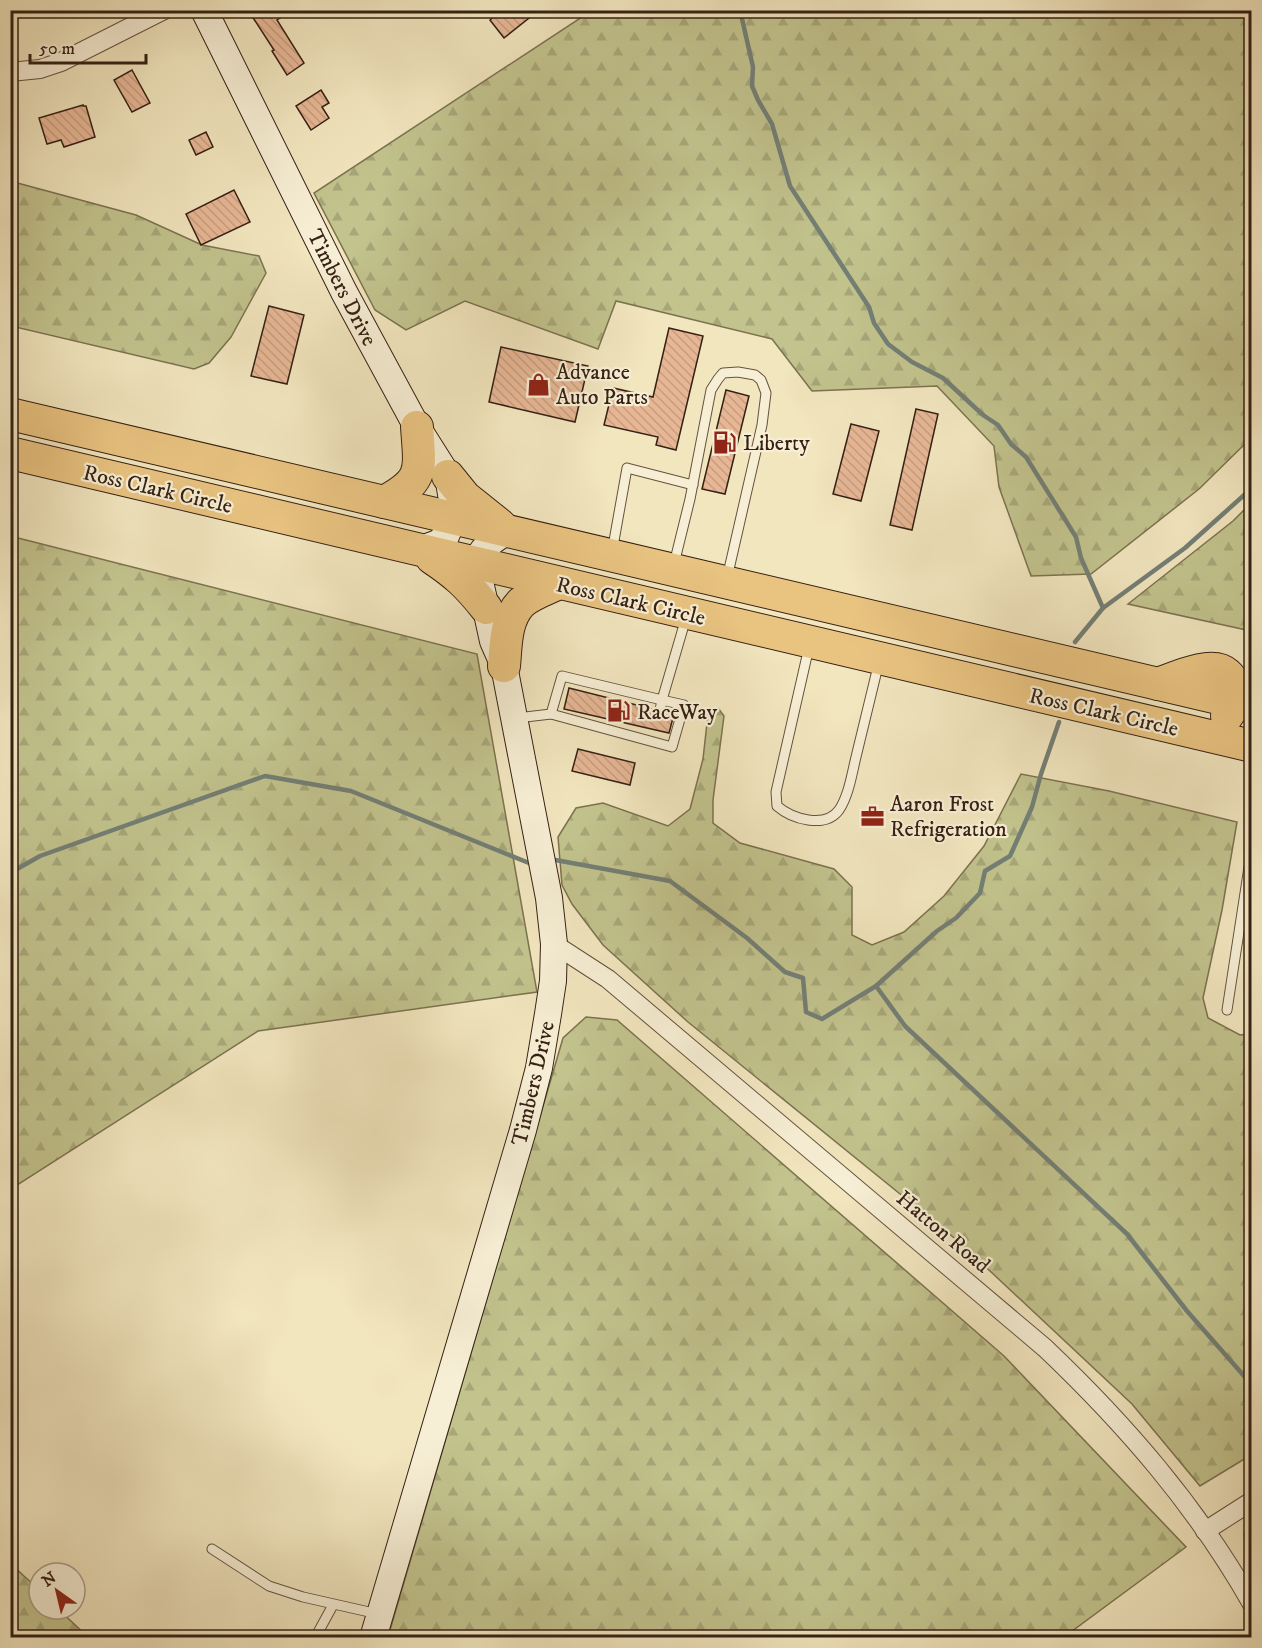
<svg xmlns="http://www.w3.org/2000/svg" width="1262" height="1648" font-family="'IM FELL DW Pica',serif">
<style>
.forest{fill:url(#forest-firs);stroke:#7c7250;stroke-width:1.5}
.lines{fill:none;stroke-linecap:round;stroke-linejoin:round}
.stream{stroke:#737f75;stroke-width:4.5}
.building{fill:url(#building-back-hatch);stroke:#352014;stroke-width:1.5}
.lane-casing{stroke:#64523f;stroke-width:11}
.street-casing{stroke:#64523f;stroke-width:20}
.secondary-casing{stroke:#352014;stroke-width:28}
.highway-casing{stroke:#352014;stroke-width:34}
.lane{stroke:#f7efd5;stroke-width:9}
.street{stroke:#f7efd5;stroke-width:18}
.secondary{stroke:#f7efd5;stroke-width:26}
.highway{stroke:#e9c380;stroke-width:32}
.labels{text-anchor:middle;stroke-width:4.5;stroke-linejoin:round;paint-order:stroke}
.street-label{font-size:22px;fill:#352014;stroke:#f7efd5}
.poi-label{font-size:22px;fill:#352014;stroke:#f7efd5;text-anchor:start}
</style>
<defs>
<pattern id="forest-firs" width="22" height="20" patternUnits="userSpaceOnUse" patternTransform="scale(1.5)"><rect width="22" height="20" fill="#c2c38d"/><path d="M5 1l3.5 6h-7zM16 11l3.5 6h-7z" fill="#a7a779"/></pattern>
<pattern id="building-back-hatch" width="6" height="6" patternUnits="userSpaceOnUse" patternTransform="scale(1.5)"><rect width="6" height="6" fill="#e7b795"/><path d="M-1 5l2 2M0 0l6 6M5-1l2 2" fill="none" stroke="#c79d80"/></pattern>
</defs>
<rect width="100%" height="100%" fill="#f2e6bf"/>
<filter id="stains"><feTurbulence type="fractalNoise" baseFrequency=".00333" numOctaves="4"/><feColorMatrix values="0 0 0 0 .2 0 0 0 0 .09 0 0 0 0 .02 0 0 0 .5 -.17"/></filter>
<radialGradient id="worn" r=".72"><stop offset=".6" stop-color="#630" stop-opacity="0"/><stop offset="1" stop-color="#630" stop-opacity=".3"/></radialGradient>
<g class="forest">
<path d="M591,11H1251V438L1199,489L1091,574L1031,576L999,487L994,446L937,386L812,391L772,339L616,301L598,349L465,301L406,330L375,310L314,193Z"/>
<path d="M10,181L136,215L202,245L259,256L266,273L231,337L209,363L194,369L11,326Z"/>
<path d="M1251,503V631L1128,604L1233,521Z"/>
<path d="M10,536L477,654L537,992L258,1031L11,1189Z"/>
<path d="M718,708L724,716L713,800V823L740,843L834,869L852,887V935L872,945L904,932L944,896L984,846L1021,774L1109,791L1237,822L1222,910L1203,998L1208,1018L1240,1035L1251,1034V1455L1200,1486L1132,1404L958,1241L688,1022L603,945L572,904L562,885L558,837L576,808L603,803L668,826L690,809L703,759L708,714Z"/>
<path d="M586,1017L617,1020L1004,1356L1186,1547L1064,1637H388L563,1038Z"/>
<path d="M1251,1526V1567L1248,1560L1244,1534Z"/>
<path d="M10,1563L39,1590V1609H58L88,1637H11Z"/>
</g>
<g class="lines">
<g class="stream">
<path d="M740,10L753,67L752,86L758,100L772,124L790,186L869,307L874,323L888,344L912,362L943,378L983,415L998,425L1011,444L1026,457L1076,537L1081,558L1103,608"/>
<path d="M1075,642L1103,608L1185,548L1252,488"/>
<path d="M550,859L670,881L747,938L785,972L803,978L806,1012L822,1019L876,986L937,931L956,918L980,893L985,871L1010,856L1032,807L1041,774L1059,722"/>
<path d="M10,873L40,856L265,776L351,791L529,863"/>
<path d="M876,986L905,1026L1127,1234L1187,1311L1252,1385"/>
</g>
</g>
<g class="building">
<path d="M248,10H276L280,18L277,20L304,63L287,75L272,51L274,50Z"/>
<path d="M502,10H524L529,18L504,38L490,20Z"/>
<path d="M132,70L150,103L132,112L114,80Z"/>
<path d="M321,90L329,103L322,107L329,118L311,130L296,106Z"/>
<path d="M83,105V106H86L95,137L64,147L61,140L47,144L39,118Z"/>
<path d="M206,132L213,147L196,155L189,140Z"/>
<path d="M234,190L250,222L201,245L186,214Z"/>
<path d="M269,306L304,315L287,384L251,376Z"/>
<path d="M669,328L703,336L676,450L656,445L658,437L604,425L613,388L653,397Z"/>
<path d="M501,347L588,366L575,422L489,402Z"/>
<path d="M726,390L749,396L725,494L702,489Z"/>
<path d="M916,409L938,414L912,530L890,525Z"/>
<path d="M851,424L879,431L861,501L833,494Z"/>
<path d="M569,688L653,709L654,713L658,716H663L666,712L674,714L669,733L564,709Z"/>
<path d="M578,749L635,763L630,785L572,771Z"/>
</g>
<g class="lines">
<defs>
<g id="lane">
<path d="M612,552L627,468L693,485"/>
<path d="M674,564L690,499L711,390L718,379L723,373L738,372L755,375L761,380L766,393L762,425L727,578"/>
<path d="M809,647L776,792L777,806C792,819 825,829 839,810C849,795 852,773 856,757C864,725 871,694 879,662"/>
<path d="M551,714L672,747L684,705L662,700L660,710"/>
<path d="M517,718L551,714L562,676L662,700L686,618"/>
<path d="M1227,1010L1249,867L1252,862"/>
<path d="M212,1549L269,1586L303,1597L378,1614"/>
<path d="M315,1638L333,1605"/>
</g>
<g id="street">
<path d="M10,72L40,69L61,62L164,10"/>
<path d="M554,944L608,979L1045,1348C1126,1425 1197,1507 1252,1604"/>
<path d="M1205,1531L1252,1501"/>
</g>
<g id="secondary">
<path d="M204,10L344,292L417,427L448,476L452,500L453,519L446,536L438,543L419,550"/>
<path d="M373,1638L523,1130L539,1068L548,1014L553,981L554,944L549,898L504,666L493,641L476,563C481,547 494,540 507,531"/>
</g>
<g id="highway">
<path d="M10,414L1252,706"/>
<path d="M10,453L1252,746"/>
<path d="M448,476L465,497L500,525"/>
<path d="M384,502C425,480 420,470 417,427"/>
<path d="M432,558C456,574 468,585 486,608"/>
<path d="M504,666C506,645 505,620 521,603C531,594 547,589 559,583"/>
<path d="M1158,684C1175,678 1212,660 1227,674C1232,678 1235,684 1238,690L1236,702L1227,716"/>
</g>
</defs>
<use href="#lane" class="lane-casing"/>
<use href="#street" class="street-casing"/>
<use href="#secondary" class="secondary-casing"/>
<use href="#highway" class="highway-casing"/>
<use href="#lane" class="lane"/>
<use href="#street" class="street"/>
<use href="#secondary" class="secondary"/>
<use href="#highway" class="highway"/>
</g>
<defs>
<symbol id="shop-bare" viewBox="-9 -9 18 18"><path d="M-5-2.5h2.3a2.7 3.5 0 0 1 5.4 0H5L5.5 6h-11ZM-1.5-2.5h3a1.5 2.3 0 0 0-3 0Z" fill="#8f2418" stroke="#f7efd5" stroke-width="2.5" paint-order="stroke"/></symbol>
<symbol id="fuel-bare" viewBox="-9 -9 18 18"><path d="M-5.5-6h7V0h2V4h1.3V-2.5L3-4.5l.8-.8L6-3V5H2.5V1h-1V6h-7ZM-4.2-4.7v3.2H.2V-4.7Z" fill="#8f2418" stroke="#f7efd5" stroke-width="2.5" paint-order="stroke"/></symbol>
<symbol id="office-bare" viewBox="-9 -9 18 18"><path d="M-6-3h4V-5.5h4V-3h4V5H-6ZM-1-4.5V-3h2v-1.5ZM-6 0V1H6V0Z" fill="#8f2418" stroke="#f7efd5" stroke-width="2.5" paint-order="stroke"/></symbol>
</defs>
<g fill-rule="evenodd">
<use href="#shop-bare" x="522" y="368" width="33" height="33"/>
<use href="#fuel-bare" x="708" y="426" width="33" height="33"/>
<use href="#fuel-bare" x="602" y="694" width="33" height="33"/>
<use href="#office-bare" x="856" y="800" width="33" height="33"/>
</g>
<g class="labels">
<g class="street-label">
<text transform="translate(343 287) rotate(63)" y="8">Timbers Drive</text>
<text transform="translate(158 488) rotate(13)" y="8">Ross Clark Circle</text>
<text transform="translate(631 600) rotate(13)" y="8">Ross Clark Circle</text>
<text transform="translate(1104 711) rotate(13)" y="8">Ross Clark Circle</text>
<text transform="translate(532 1083) rotate(-77)" y="8">Timbers Drive</text>
<text transform="translate(944 1231) rotate(40)" y="8">Hatton Road</text>
</g>
<g class="poi-label">
<text x="556" y="379">Advance<tspan x="556" dy="25">Auto Parts</tspan></text>
<text x="743" y="450">Liberty</text>
<text x="637" y="719">RaceWay</text>
<text x="890" y="811">Aaron Frost<tspan x="890" dy="25">Refrigeration</tspan></text>
</g>
</g>
<rect width="1262" height="1648" fill="none" stroke="#f2e6bf" stroke-width="36"/>
<rect x="12" y="12" width="1238" height="1624" fill="none" stroke="#352014" stroke-width="3"/>
<rect x="18" y="18" width="1226" height="1612" fill="none" stroke="#352014" stroke-width="1.5"/>
<g transform="translate(57 1591) rotate(326)"><circle r="28" fill="#f7efd5" stroke="#a99c88" stroke-width="1.5"/>
<path d="M0-4.5L10 22L0 15L-10 22Z" fill="#8f2418"/>
<text y="-9" font-size="16" font-weight="bold" text-anchor="middle" fill="#352014">N</text>
</g>
<path d="M30 54v9h116v-9" fill="none" stroke="#352014" stroke-width="3"/>
<text x="39" y="54" font-size="18" fill="#352014" stroke="#f7efd5" stroke-width="4.5" paint-order="stroke">50 m</text>
<rect width="100%" height="100%" filter="url(#stains)"/>
<rect width="100%" height="100%" fill="url(#worn)"/>
</svg>
